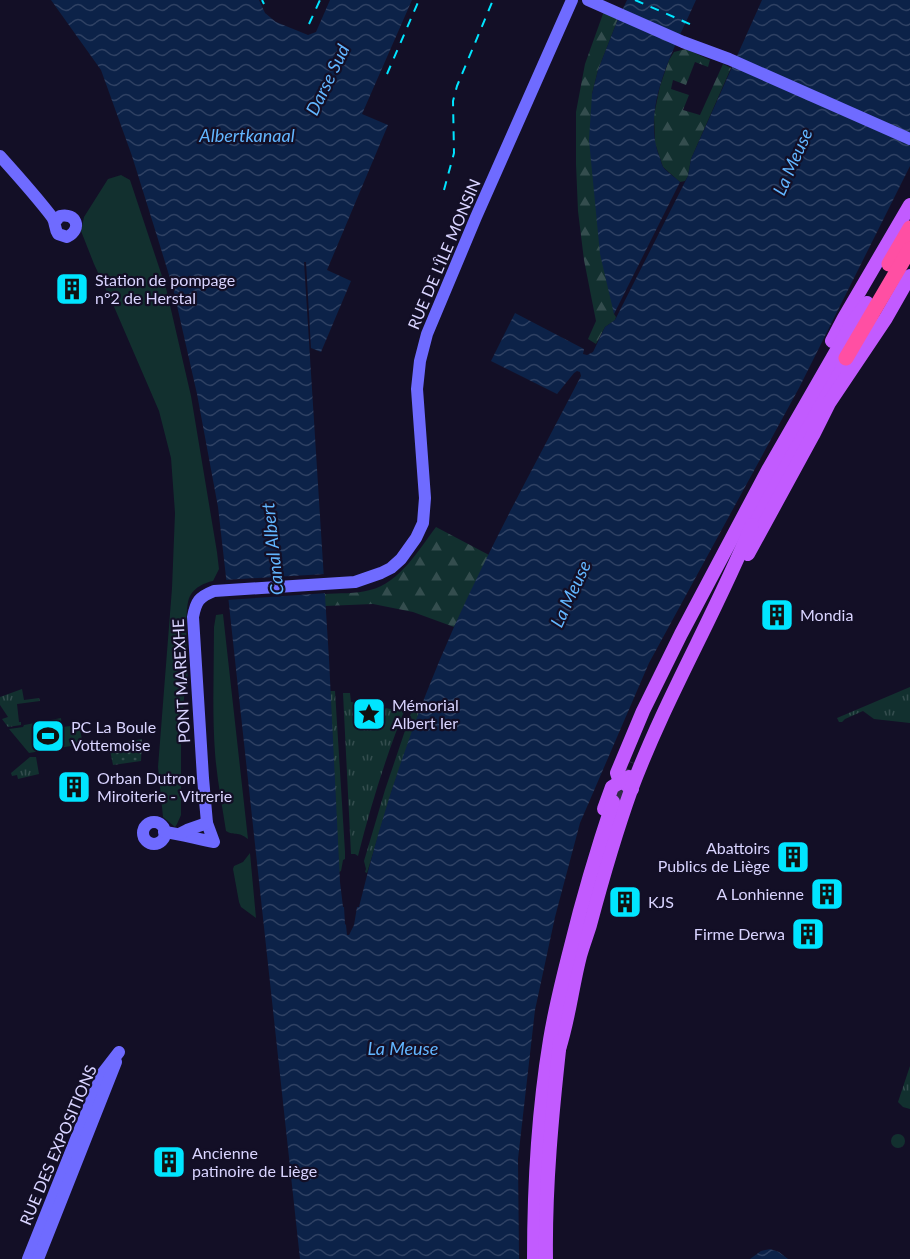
<svg xmlns="http://www.w3.org/2000/svg" width="910" height="1259" font-family="Lato,sans-serif">
<style>
.grass{fill:url(#grass-tufts)}
.forest{fill:url(#forest-firs)}
.park{fill:#12302f}
.garden{fill:url(#garden-dots)}
.water{fill:url(#water-waves)}
.pier{fill:#130f26}
.lines{fill:none;stroke-linecap:round;stroke-linejoin:round}
.primary-tunnel{stroke:#312d47;stroke-width:14;stroke-dasharray:14 7;stroke-linecap:butt}
.secondary{stroke:#6f6bff;stroke-width:12}
.primary{stroke:#c25bff;stroke-width:14}
.highway{stroke:#ff4fa3;stroke-width:15}
.rail{stroke:#00e5ff;stroke-width:2;stroke-dasharray:9 8;stroke-linecap:butt}
.labels{text-anchor:middle;stroke-width:4.5;stroke-linejoin:round;paint-order:stroke}
.street-label{font-size:16px;fill:#d9d4ff;stroke:#130f26}
.poi-label{font-size:16px;fill:#d9d4ff;stroke:#130f26;text-anchor:start}
.water-label{font-size:18px;font-style:italic;fill:#62b6ff;stroke:#130f26}
</style>
<defs>
<pattern id="grass-tufts" width="24" height="20" patternUnits="userSpaceOnUse" patternTransform="scale(1.5)"><rect width="24" height="20" fill="#12302f"/><path d="M3 7l-1-3M5 7V3M7 7l1-3M15 17l-1-3M17 17v-4M19 17l1-3" fill="none" stroke="#344d4e"/></pattern>
<pattern id="forest-firs" width="22" height="20" patternUnits="userSpaceOnUse" patternTransform="scale(1.5)"><rect width="22" height="20" fill="#12302f"/><path d="M5 1l3.5 6h-7zM16 11l3.5 6h-7z" fill="#344d4e"/></pattern>
<pattern id="garden-dots" width="8" height="8" patternUnits="userSpaceOnUse" patternTransform="scale(1.5)"><rect width="8" height="8" fill="#12302f"/><path d="M2 2h.1M6 6h.1" fill="none" stroke="#344d4e" stroke-width="1.8" stroke-linecap="round"/></pattern>
<pattern id="water-waves" width="16" height="10" patternUnits="userSpaceOnUse" patternTransform="scale(1.5)"><rect width="16" height="10" fill="#0c2248"/><path d="M0 5q4-4 8 0t8 0" fill="none" stroke="#2f4163"/></pattern>
</defs>
<rect width="100%" height="100%" fill="#130f26"/>
<g class="grass">
<path d="M910,687V723L874,719L863,711L845,719L842,722H839L837,718Z"/>
<path d="M22,689L24,700L39,698L40,701L17,704L19,722H21V725L8,727L2,719L8,717L0,705V697Z"/>
<path d="M330,691H335L345,852V859L343,860L341,871L339,872Z"/>
<path d="M343,693H350L351,702L362,703L395,710L399,702L407,704C387,753 371,804 358,856L355,854H351Z"/>
<path d="M414,704L421,707L392,790L367,873L365,872L366,869L364,861L385,790Z"/>
<path d="M30,757H36L39,774L18,779L17,775L12,776L11,773Z"/>
<path d="M910,1066V1109L903,1107L898,1102Z"/>
<circle cx="898" cy="1141" r="7"/>
</g>
<g class="forest">
<path d="M604,11L618,19L598,70L592,94L614,314L616,317L615,320L605,327L596,344L588,339L596,321L584,260L578,211L576,164V112L585,64Z"/>
<path d="M686,49L710,60L708,67L695,62L686,85L673,80L671,89L689,95L683,110L700,115L723,64L731,68L691,159L688,176L685,181L680,182L663,167L655,143L654,115L660,86L669,60L674,52Z"/>
<path d="M436,527L489,555L454,627L413,612L373,604L325,606L324,594C339,593 356,594 370,590C400,583 419,549 436,527Z"/>
</g>
<g class="park">
<path d="M121,175L130,180L166,288L191,396L217,552L219,569L213,581C204,583 195,587 190,596C183,608 188,669 188,686L185,688L181,731V815L177,824L175,827L163,817L158,767L172,588L175,513L171,458L159,411L115,309L94,264L81,231L84,217L108,179Z"/>
<path d="M223,614L248,839C238,831 234,836 226,831C222,805 217,779 215,753C212,711 214,669 214,627L216,615Z"/>
<path d="M61,718L62,727L79,725L83,744L29,753L9,729L23,727L24,725Z"/>
<path d="M250,853L256,918L241,907L239,902L233,869L234,866L243,862Z"/>
</g>
<path class="garden" d="M142,739L141,761L113,765L109,745Z"/>
<g class="water">
<path d="M51,0H259L265,13L276,22L308,35L316,32L330,0H412L362,114L388,125L327,270L351,281L321,352L311,348L306,262H304L329,659L340,882L343,907H344L345,924L346,925L347,935H349L354,925L357,907H359C382,811 414,717 454,627C492,542 538,459 581,376L580,372L577,371L574,373L557,394L491,361L515,313L584,349L583,354L587,355L593,352L605,327L615,320L688,176L691,159L762,0H910V166L799,388L649,663L580,823L555,917L535,1010L518,1159L519,1259H300L226,577L218,507L197,394L173,288L157,236L132,156L101,70Z"/>
<path d="M627,0H696C676,45 642,104 658,153C660,157 661,163 663,167C667,172 675,177 680,182L614,314L600,254L589,140L592,94L598,70L618,19Z"/>
<path d="M770,1249L779,1252L788,1259H750L761,1251Z"/>
</g>
<path class="pier" d="M326,574L327,593L226,600L224,580Z"/>
<g class="lines">
<path class="primary-tunnel" d="M619,803L634,763"/>
<g class="secondary">
<path d="M588,0L683,42L729,59L910,139"/>
<path d="M0,156C18,176 36,196 52,217C56,223 54,228 58,234L67,237C83,229 76,212 60,216L55,222"/>
<circle cx="154" cy="833" r="11"/>
<path d="M164,832C181,834 197,839 214,842L207,823L203,778L193,617C196,601 199,597 214,591L355,582L381,573L391,568L401,559L416,538L423,523L425,498L417,389L420,361L427,334L476,217L572,0"/>
<path d="M179,834L187,830L207,823"/>
<path d="M28,1259L102,1074L119,1052"/>
<path d="M38,1259L116,1062"/>
</g>
<g class="primary">
<path d="M832,341L844,318L910,205"/>
<path d="M748,531L781,470L846,358"/>
<path d="M748,554L813,435L829,403L886,318L910,276"/>
<path d="M632,789L619,779L617,773L643,711L681,634L768,470L837,350L851,325L867,303"/>
<path d="M604,809L612,787L629,777"/>
<path d="M559,1049C569,1018 572,987 580,956C583,945 587,935 590,925C602,880 615,835 631,790C665,699 715,615 752,525"/>
<path d="M534,1259C534,1186 538,1113 550,1040C555,1009 563,977 571,946C583,897 597,850 613,802"/>
<path d="M546,1259C545,1186 552,1114 560,1041"/>
</g>
<g class="highway">
<path d="M889,264L910,228"/>
<path d="M846,358L910,249"/>
</g>
<g class="rail">
<path d="M262,0L264,4"/>
<path d="M635,0L692,25"/>
<path d="M309,24L320,0"/>
<path d="M387,74L419,0"/>
<path d="M444,190L454,153L453,101L457,86L493,0"/>
</g>
</g>
<defs>
<symbol id="building-square" viewBox="-11 -11 22 22"><rect x="-9" y="-9" width="18" height="18" rx="4" fill="#00e5ff" stroke="#130f26"/><path d="M-4-6H4V6H1V3H-1V6H-4ZM-2.5-4.3h1.7v1.8h-1.7ZM.8-4.3h1.7v1.8H.8ZM-2.5-1h1.7V.8h-1.7ZM.8-1h1.7V.8H.8Z" fill="#111"/></symbol>
<symbol id="sight-square" viewBox="-11 -11 22 22"><rect x="-9" y="-9" width="18" height="18" rx="4" fill="#00e5ff" stroke="#130f26"/><path d="M0-6L1.8-2.2L6-1.7L2.9 1.2L3.7 5.4L0 3.3L-3.7 5.4L-2.9 1.2L-6-1.7L-1.8-2.2Z" fill="#111"/></symbol>
<symbol id="stadium-square" viewBox="-11 -11 22 22"><rect x="-9" y="-9" width="18" height="18" rx="4" fill="#00e5ff" stroke="#130f26"/><path d="M0-5a6.5 5 0 1 0 0 10a6.5 5 0 1 0 0-10ZM-3.5-1.8h7v3.6h-7Z" fill="#111"/></symbol>
</defs>
<g fill-rule="evenodd">
<use href="#building-square" x="53" y="270" width="38" height="38"/>
<use href="#building-square" x="758" y="596" width="38" height="38"/>
<use href="#sight-square" x="350" y="695" width="38" height="38"/>
<use href="#stadium-square" x="29" y="717" width="38" height="38"/>
<use href="#building-square" x="55" y="768" width="38" height="38"/>
<use href="#building-square" x="774" y="838" width="38" height="38"/>
<use href="#building-square" x="808" y="875" width="38" height="38"/>
<use href="#building-square" x="606" y="883" width="38" height="38"/>
<use href="#building-square" x="789" y="915" width="38" height="38"/>
<use href="#building-square" x="150" y="1143" width="38" height="38"/>
</g>
<g class="labels">
<g class="street-label">
<text transform="translate(444 254) rotate(-67)" y="6">RUE DE L'ÎLE MONSIN</text>
<text transform="translate(181 681) rotate(-93)" y="6">PONT MAREXHE</text>
<text transform="translate(58 1145) rotate(-67)" y="6">RUE DES EXPOSITIONS</text>
</g>
<g class="poi-label">
<text x="95" y="286">Station de pompage<tspan x="95" dy="18">n°2 de Herstal</tspan></text>
<text x="800" y="621">Mondia</text>
<text x="392" y="711">Mémorial<tspan x="392" dy="18">Albert Ier</tspan></text>
<text x="71" y="733">PC La Boule<tspan x="71" dy="18">Vottemoise</tspan></text>
<text x="97" y="784">Orban Dutron<tspan x="97" dy="18">Miroiterie - Vitrerie</tspan></text>
<text x="770" y="854" text-anchor="end">Abattoirs<tspan x="770" dy="18">Publics de Liège</tspan></text>
<text x="804" y="900" text-anchor="end">A Lonhienne</text>
<text x="648" y="908">KJS</text>
<text x="785" y="940" text-anchor="end">Firme Derwa</text>
<text x="192" y="1159">Ancienne<tspan x="192" dy="18">patinoire de Liège</tspan></text>
</g>
<g class="water-label">
<text transform="translate(328 80) rotate(-64)" y="6">Darse Sud</text>
<text x="247" y="142">Albertkanaal</text>
<text transform="translate(793 162) rotate(-66)" y="6">La Meuse</text>
<text transform="translate(273 549) rotate(-96)" y="6">Canal Albert</text>
<text transform="translate(571 594) rotate(-65)" y="6">La Meuse</text>
<text x="403" y="1055">La Meuse</text>
</g>
</g>
</svg>
